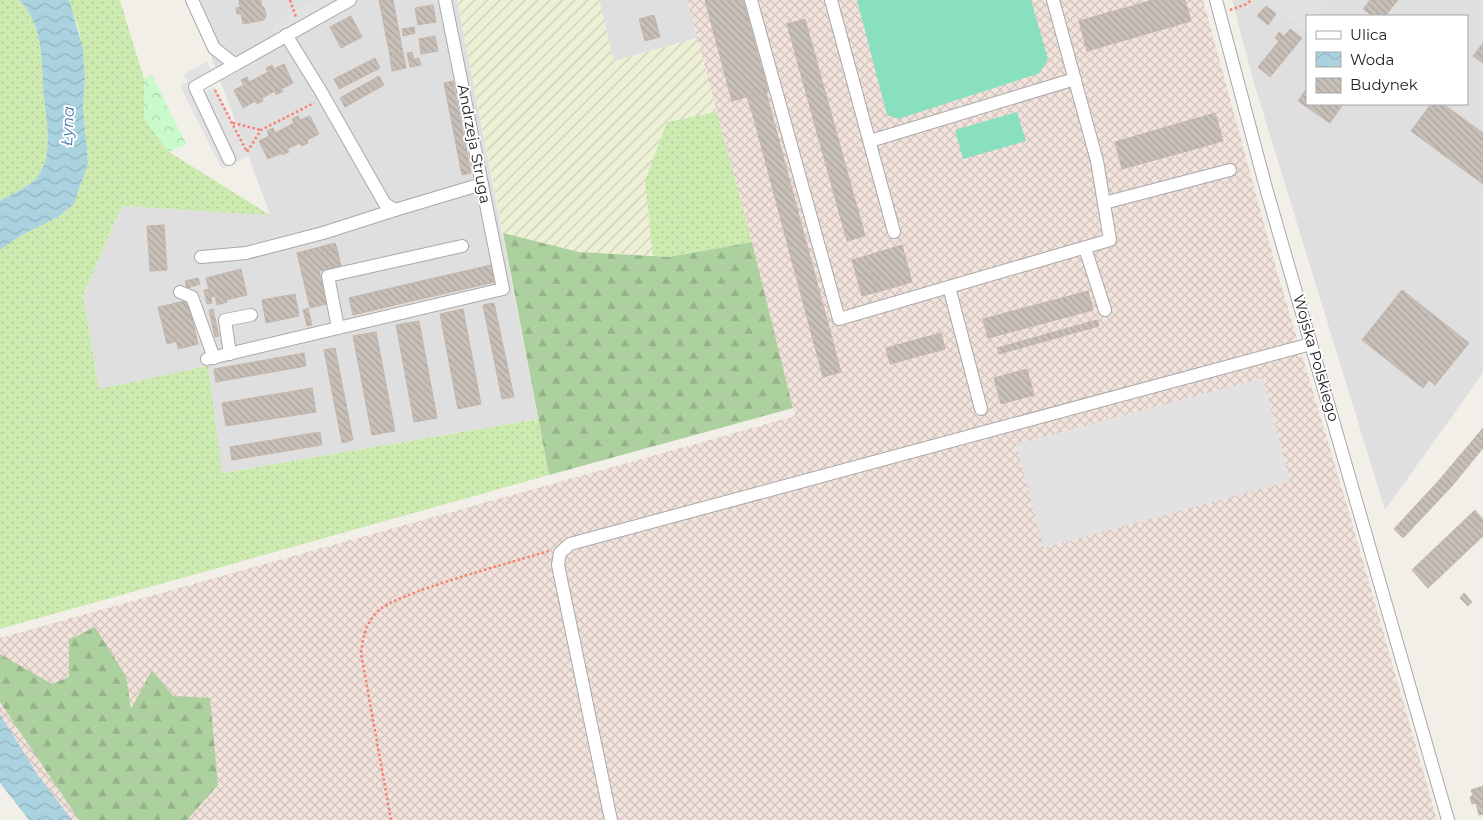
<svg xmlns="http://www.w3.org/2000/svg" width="1483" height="820" font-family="Montserrat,sans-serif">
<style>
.residential{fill:#e0dfdf;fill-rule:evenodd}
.military{fill:url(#military-cross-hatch)}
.farmland{fill:url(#farmland-furrows)}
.grass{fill:url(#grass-dots)}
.forest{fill:url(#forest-firs)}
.park{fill:url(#park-crowns)}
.pitch{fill:#88e0be}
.parking{fill:#e2e2e2}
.water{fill:url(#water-waves)}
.building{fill:url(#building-back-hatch);stroke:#c4b6ab}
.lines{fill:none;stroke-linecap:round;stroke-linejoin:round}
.minor-casing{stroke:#a9a9a9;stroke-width:14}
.path{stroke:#fa8072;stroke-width:2.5;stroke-dasharray:2.5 2.5;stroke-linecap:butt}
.minor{stroke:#fff;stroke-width:12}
.labels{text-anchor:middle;stroke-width:4;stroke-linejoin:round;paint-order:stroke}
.street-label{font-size:15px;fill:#222;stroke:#fff}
.water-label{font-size:16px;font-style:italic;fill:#4a7aab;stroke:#fff}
</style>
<defs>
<pattern id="military-cross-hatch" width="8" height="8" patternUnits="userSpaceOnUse" patternTransform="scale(1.25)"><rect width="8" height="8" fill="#f3e3dd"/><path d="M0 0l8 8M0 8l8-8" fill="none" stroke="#d0c2bd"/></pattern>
<pattern id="farmland-furrows" width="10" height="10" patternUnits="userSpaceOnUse" patternTransform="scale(1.25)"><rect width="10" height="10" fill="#eef0d5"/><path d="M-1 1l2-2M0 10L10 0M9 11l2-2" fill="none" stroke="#ccceb7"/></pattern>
<pattern id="grass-dots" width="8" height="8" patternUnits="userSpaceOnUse" patternTransform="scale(1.25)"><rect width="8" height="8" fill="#cdebb0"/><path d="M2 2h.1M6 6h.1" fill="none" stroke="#b0c997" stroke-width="1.8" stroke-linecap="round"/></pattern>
<pattern id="forest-firs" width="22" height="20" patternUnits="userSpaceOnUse" patternTransform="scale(1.25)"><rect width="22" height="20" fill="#add19e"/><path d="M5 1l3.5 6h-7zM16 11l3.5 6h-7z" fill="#95b388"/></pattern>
<pattern id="park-crowns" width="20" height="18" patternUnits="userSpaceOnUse" patternTransform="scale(1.25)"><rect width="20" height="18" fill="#c8facc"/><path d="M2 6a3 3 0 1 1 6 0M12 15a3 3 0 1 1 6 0" fill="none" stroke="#acd6af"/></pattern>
<pattern id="water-waves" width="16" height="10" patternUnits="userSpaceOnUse" patternTransform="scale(1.25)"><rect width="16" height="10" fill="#aad3df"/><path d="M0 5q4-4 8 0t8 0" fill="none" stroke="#92b5bf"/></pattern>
<pattern id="building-back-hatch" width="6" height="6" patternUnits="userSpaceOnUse" patternTransform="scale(1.25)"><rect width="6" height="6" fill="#c7bfb8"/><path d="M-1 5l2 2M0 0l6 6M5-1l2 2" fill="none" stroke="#aba49e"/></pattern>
</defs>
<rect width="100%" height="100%" fill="#f2efe9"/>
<g class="residential">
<path d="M190,0H457L538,419L221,473L208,367L99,390L83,295L122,206L270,214Z"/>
<path d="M599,0H687L697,38L614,61Z"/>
<path d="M1232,0H1483V373L1385,510L1254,83ZM1307,16H1467V104H1307Z"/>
</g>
<path class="military" d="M687,0H1203L1278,275L1348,509L1437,820H72L37,774L0,714V638L795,416L752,242Z"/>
<path class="farmland" d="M457,0H599L614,61L697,38L717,112L667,122L645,181L653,256L579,252L503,233Z"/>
<g class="grass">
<path d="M0,0H19C45,26 41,64 44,97C46,123 54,153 38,176C29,188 12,193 0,201Z"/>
<path d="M68,0H120L144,79V119L169,152L270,215L122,206L83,295L99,389L208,366L222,473L538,419L549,475L0,629V250L20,236L58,217L74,204L88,163L83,107L85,79L79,29Z"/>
<path d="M717,112L752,242L669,257L653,256L645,181L667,122Z"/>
</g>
<g class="forest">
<path d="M503,233L579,252L669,257L752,242L793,408L549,475Z"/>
<path d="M95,627L126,676L131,709L152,670L173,696L210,698L218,785L187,820H79L0,702V654L52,684L69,677V640Z"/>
</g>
<path class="park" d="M152,75L186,144L169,152L144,119V79Z"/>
<g class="pitch">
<path d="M857,0H1031L1048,59L1040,73L898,119L887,115Z"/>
<path d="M1017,112L1026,141L963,159L955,130Z"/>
</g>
<g class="parking">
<path d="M315,0H335L274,34L270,27L289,14Z"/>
<path d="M1269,0H1332L1319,16H1307V33L1267,2Z"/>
<path d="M207,62L216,80L204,89V92L215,87L250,155L222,169L180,86L187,82L184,74Z"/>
<path d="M1263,378L1290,481L1044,548L1016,444Z"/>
</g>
<g class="water">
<path d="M19,0H68L70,3L83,49L85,79L83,107L88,163L74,204L58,217L20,236L0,250V201C12,193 29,188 38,176C54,153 46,123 44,97C41,64 45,26 19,0Z"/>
<path d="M0,714L37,774L72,820H29L0,783Z"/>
</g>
<g class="building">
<path d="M239,0H261L262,7H264L266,15L264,20L243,24L241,14H237L236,8L240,7Z"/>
<path d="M379,0H393L403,53L390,56Z"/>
<path d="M705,0H743L768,91L732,101Z"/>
<path d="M1153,0H1185L1191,21L1087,51L1079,21Z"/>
<path d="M1370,0H1398L1385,16H1373L1363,9Z"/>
<path d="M433,5L436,22L418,25L415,8Z"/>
<path d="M1266,6L1276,14L1268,25L1257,16Z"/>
<path d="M654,15L660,37L645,41L639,19Z"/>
<path d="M351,16L362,37L341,48L330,27Z"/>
<path d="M805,19L865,236L847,241L787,24Z"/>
<path d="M414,27L415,33L403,36L402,29Z"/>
<path d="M1290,29L1302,38L1270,77L1258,67L1279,41L1275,38L1279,32L1284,36Z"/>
<path d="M435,36L438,51L421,54L419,39Z"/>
<path d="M1483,43V63L1473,56Z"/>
<path d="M412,52L414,59L419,58L421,65L410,67L407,53Z"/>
<path d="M403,53L406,68L392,71L390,56Z"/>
<path d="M375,58L380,68L339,89L334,79Z"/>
<path d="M284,64L293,83L281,89L283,91L276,95L275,91L262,98L263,101L257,104L255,101L243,108L234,90L244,85L241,80L247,77L249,82L268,72L266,68L272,65L274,69Z"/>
<path d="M379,76L384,85L345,107L340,98Z"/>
<path d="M453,81L471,173L462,175L444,83Z"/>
<path d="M1307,88V104H1343L1330,123L1298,101Z"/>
<path d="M766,92L772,115L754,119L747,97Z"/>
<path d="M1431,104H1443L1483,133V184L1411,131Z"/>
<path d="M1215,113L1223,141L1122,169L1115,142Z"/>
<path d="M772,115L841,372L823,377L754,119Z"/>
<path d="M298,116L300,120L310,116L319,134L307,140L308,143L302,146L300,143L287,149L289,152L282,155L281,153L268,159L259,141L269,136L267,131L273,128L275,133L294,123L292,119Z"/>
<path d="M164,225L167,270L150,271L147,226Z"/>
<path d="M335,243L337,248L298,257L297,253Z"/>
<path d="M902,245L912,282L877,292L866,256Z"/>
<path d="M337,248L341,266L319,271L327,304L310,308L298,257Z"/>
<path d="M866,256L877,292L862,296L852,260Z"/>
<path d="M491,265L495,282L412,301L408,284Z"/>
<path d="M241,269L247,295L226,300L225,294L211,297L206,278Z"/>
<path d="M198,278L200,284L187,288L185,281Z"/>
<path d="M408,284L412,301L353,315L349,298Z"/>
<path d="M209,289L212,303L207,304L204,290Z"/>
<path d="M1402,290L1469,343L1435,385L1429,380L1423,388L1362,340Z"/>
<path d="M1088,291L1093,310L988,338L983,319Z"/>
<path d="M225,294L227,302L217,305L215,296Z"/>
<path d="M295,294L299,316L266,323L262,300Z"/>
<path d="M188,300L198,344L178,349L168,305Z"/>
<path d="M494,303L514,397L502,399L483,305Z"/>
<path d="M168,305L177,341L167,344L158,307Z"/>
<path d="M308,308L312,325L307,326L303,310Z"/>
<path d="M213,309L219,336L215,337L209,310Z"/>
<path d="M463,309L481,404L458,409L440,314Z"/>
<path d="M1097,320L1099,326L999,354L997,348Z"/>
<path d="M419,321L437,418L414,422L396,325Z"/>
<path d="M376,332L395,431L372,435L353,336Z"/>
<path d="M941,333L945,349L890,364L886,348Z"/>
<path d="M335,348L353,440L342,443L324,350Z"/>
<path d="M304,353L306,366L216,382L214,369Z"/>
<path d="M1027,369L1034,395L1001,404L994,378Z"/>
<path d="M312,388L316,412L226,426L222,403Z"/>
<path d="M1483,428V448L1456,481L1446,472Z"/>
<path d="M320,432L322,445L232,460L230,447Z"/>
<path d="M1446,472L1456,481L1452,486L1442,477Z"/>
<path d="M1442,477L1452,486L1403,538L1394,529Z"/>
<path d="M1475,510L1483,520L1420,579L1412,570Z"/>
<path d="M1483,520V536L1428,588L1420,579Z"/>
<path d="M1464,593L1472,602L1468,606L1460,598Z"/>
<path d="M1483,786V814L1479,815L1476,803L1472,804L1470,797L1473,795L1471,790Z"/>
</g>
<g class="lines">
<defs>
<g id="minor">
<path d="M192,0L214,48L234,64"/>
<path d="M751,0L839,319L1110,240L1097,161L1053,0"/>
<path d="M831,0L894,232"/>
<path d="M1216,0L1266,188L1448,820"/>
<path d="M286,35L320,90L385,204L395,210L482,184"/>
<path d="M870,141L1075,79"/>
<path d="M229,159L195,87L350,0"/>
<path d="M1104,203L1230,170"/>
<path d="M1085,248L1105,310"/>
<path d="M201,257L246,253L323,233L395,210"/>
<path d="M949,287L981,409"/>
<path d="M180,292L192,297L214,358"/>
<path d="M338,328L328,276L462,246"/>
<path d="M230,354L225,320L251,315"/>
<path d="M207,359L503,289L445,0"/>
<path d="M611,820L558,565L560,553L570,544L1311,344"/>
</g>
</defs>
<use href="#minor" class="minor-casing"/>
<g class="path">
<path d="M290,0L296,17"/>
<path d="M1230,10L1247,4L1251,0"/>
<path d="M215,90L247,152L261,130L314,103"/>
<path d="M233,123L261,130"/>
<path d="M391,820L361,653C363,637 365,625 377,612C394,593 517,561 549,551"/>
</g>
<use href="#minor" class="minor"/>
</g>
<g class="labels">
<g class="street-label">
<text transform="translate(474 144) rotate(79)" y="5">Andrzeja Struga</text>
<text transform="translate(1316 358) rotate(74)" y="5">Wojska Polskiego</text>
</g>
<g class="water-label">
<text transform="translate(67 126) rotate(-87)" y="6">Łyna</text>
</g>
</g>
<rect x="1306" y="15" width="162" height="90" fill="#ffffff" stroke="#a7a7a7"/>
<rect x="1316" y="31" width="25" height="8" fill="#ffffff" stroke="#a7a7a7"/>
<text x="1350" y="40" font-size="15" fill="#222222">Ulica</text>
<rect x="1316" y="52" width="25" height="15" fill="url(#water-waves)" stroke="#a7a7a7"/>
<text x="1350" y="65" font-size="15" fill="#222222">Woda</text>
<rect x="1316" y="78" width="25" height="15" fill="url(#building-back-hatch)" stroke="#a7a7a7"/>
<text x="1350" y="90" font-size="15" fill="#222222">Budynek</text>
</svg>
